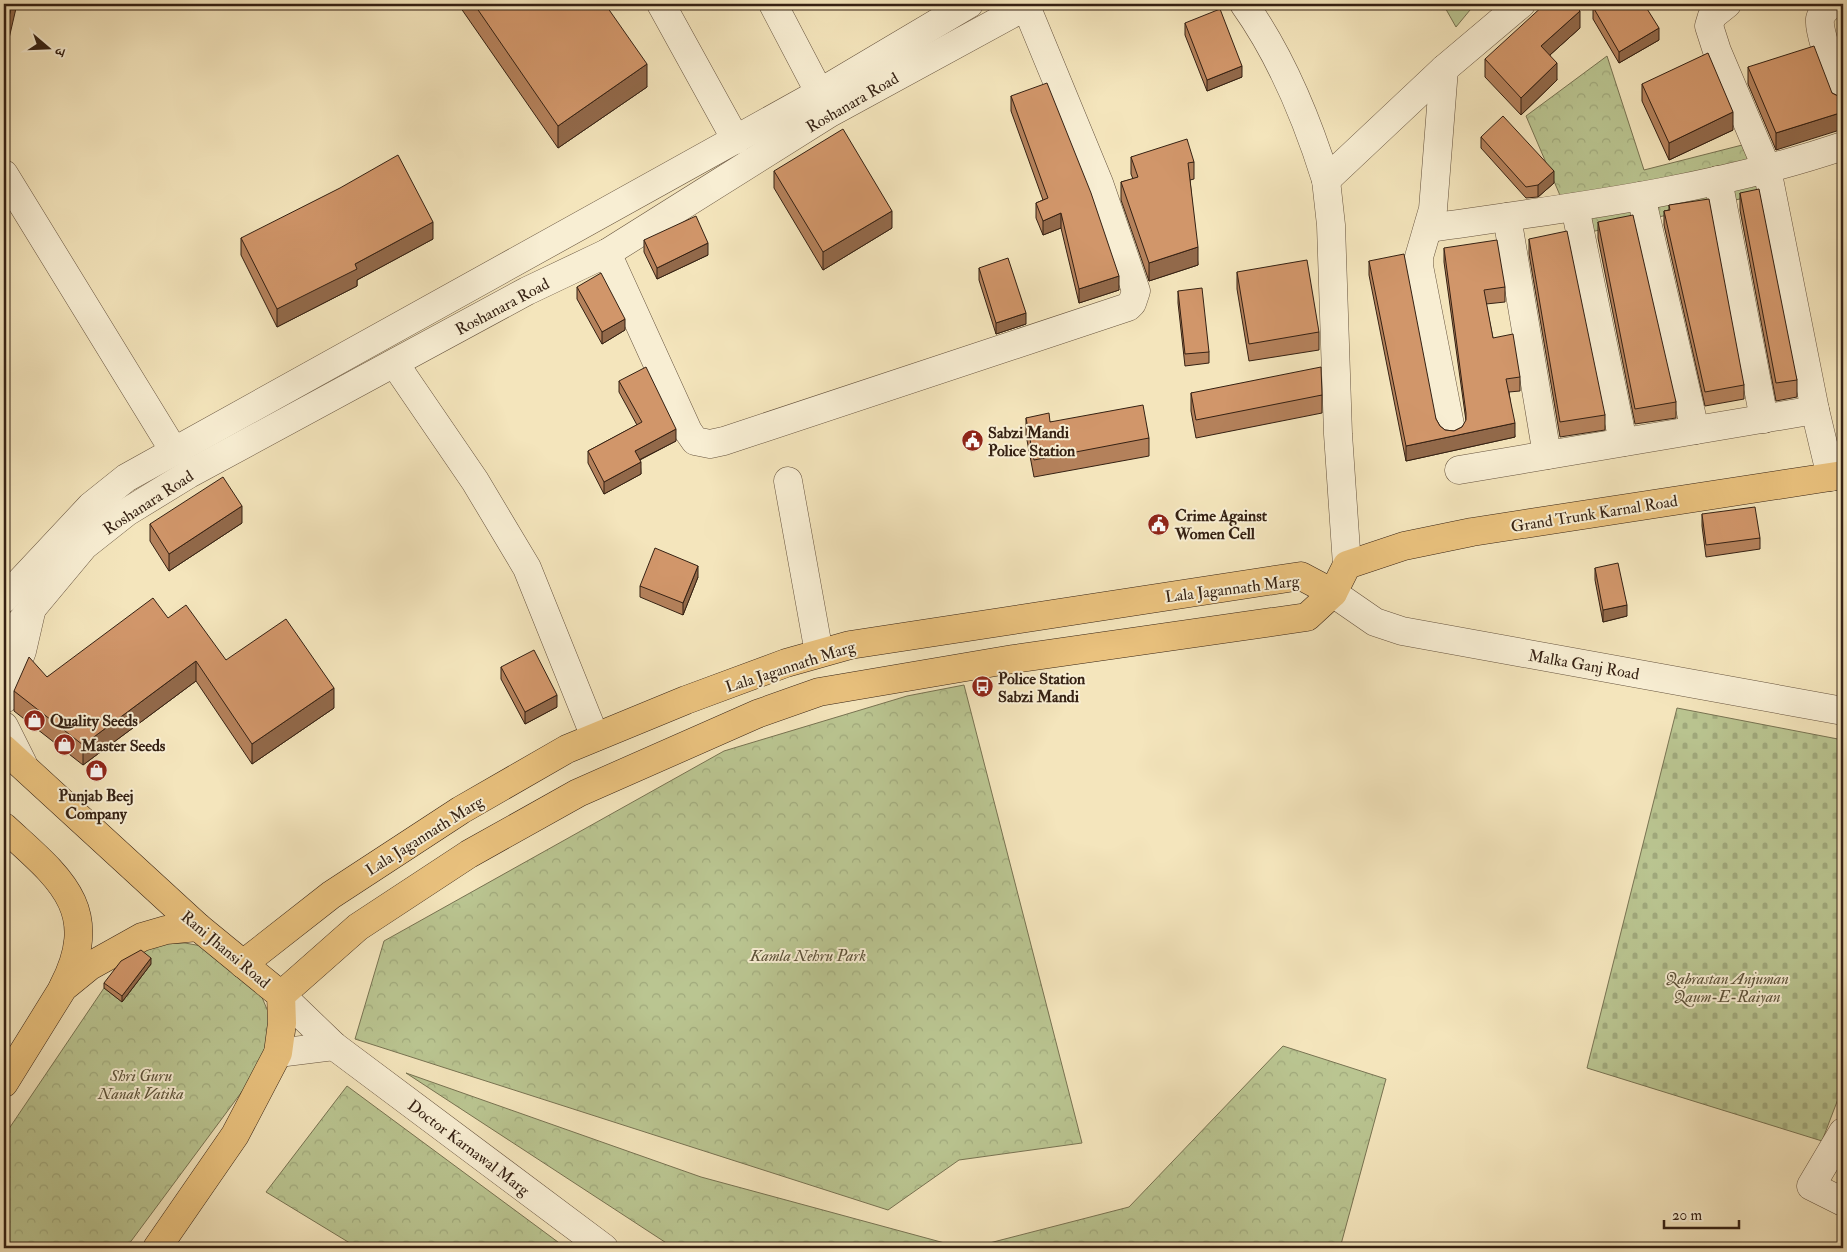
<svg xmlns="http://www.w3.org/2000/svg" width="1847" height="1252" font-family="'IM FELL Double Pica','Noto Serif Devanagari',serif">
<style>
.forest{fill:url(#forest-crowns);stroke:#787352}
.cemetery{fill:url(#cemetery-stones);stroke:#787352}
.lines{fill:none;stroke-linecap:round;stroke-linejoin:round}
.minor-casing{stroke:#65523d;stroke-width:29}
.major-casing{stroke:#352113;stroke-width:29}
.minor{stroke:#f8eed3;stroke-width:28}
.major{stroke:#eac27e;stroke-width:28}
.wall{fill:#b4815b;stroke:#352113}
.shaded-wall{fill:#92694a;stroke:#352113}
.building{fill:#d1966a;stroke:#352113}
.labels{text-anchor:middle;stroke-width:4;stroke-linejoin:round;paint-order:stroke}
.street-label{font-size:16px;fill:#352113;stroke:#f8eed3}
.poi-label{font-size:16px;font-weight:bold;fill:#352113;stroke:#f8eed3;text-anchor:start}
.park-label{font-size:16px;font-style:italic;fill:#5d5239;stroke:#f8eed3}
</style>
<defs>
<pattern id="forest-crowns" width="20" height="18" patternUnits="userSpaceOnUse" patternTransform="scale(1.25)"><rect width="20" height="18" fill="#bac591"/><path d="M2 6a3 3 0 1 1 6 0M12 15a3 3 0 1 1 6 0" fill="none" stroke="#a0a97c"/></pattern>
<pattern id="cemetery-stones" width="16" height="16" patternUnits="userSpaceOnUse" patternTransform="scale(1.25)"><rect width="16" height="16" fill="#bac591"/><path d="M2 7V4a2 2 0 0 1 4 0v3zM10 15v-3a2 2 0 0 1 4 0v3z" fill="#a0a97c"/></pattern>
</defs>
<rect width="100%" height="100%" fill="#f4e5bc"/>
<filter id="stains"><feTurbulence type="fractalNoise" baseFrequency=".004" numOctaves="4"/><feColorMatrix values="0 0 0 0 .2 0 0 0 0 .09 0 0 0 0 .02 0 0 0 .5 -.17"/></filter>
<radialGradient id="worn" r=".72"><stop offset=".6" stop-color="#630" stop-opacity="0"/><stop offset="1" stop-color="#630" stop-opacity=".3"/></radialGradient>
<g class="forest">
<path d="M1443,4H1475L1456,27Z"/>
<path d="M1607,56L1644,170L1754,142L1758,195L1577,235L1526,116Z"/>
<path d="M964,685L1082,1143L959,1160L888,1210L355,1039L384,941L724,751L907,696Z"/>
<path d="M185,943L207,947L261,995L269,1014V1045L252,1078L126,1248H4V1136L104,988L122,1002L133,950L161,944Z"/>
<path d="M1283,1046L1386,1079L1340,1248H970L1129,1207Z"/>
<path d="M406,1073L701,1177L963,1248H674Z"/>
<path d="M347,1086L566,1248H358L266,1192Z"/>
</g>
<path class="cemetery" d="M1677,708L1843,740V1086L1822,1141L1587,1068Z"/>
<g class="lines">
<defs>
<g id="minor">
<path d="M661,4L736,140"/>
<path d="M773,4L828,109"/>
<path d="M1244,4C1281,56 1307,119 1326,180L1444,69L1521,4"/>
<path d="M1727,4L1712,16L1709,26L1717,51L1767,169L1815,410L1831,477"/>
<path d="M1832,4C1827,8 1822,11 1820,19C1818,34 1838,82 1843,99"/>
<path d="M1444,69L1433,209L1419,257V266L1451,430"/>
<path d="M4,174L174,451"/>
<path d="M1326,180L1331,225L1338,434L1347,565"/>
<path d="M1718,180L1764,419"/>
<path d="M1641,196L1695,430"/>
<path d="M1575,207L1623,442"/>
<path d="M1507,217L1547,455"/>
<path d="M1429,228C1568,208 1710,191 1843,146"/>
<path d="M607,253L688,431L695,441L710,444L724,441L1128,307L1132,303L1136,291L1099,183L1026,6"/>
<path d="M395,364L475,481L527,568L595,737"/>
<path d="M1459,470L1815,410"/>
<path d="M788,481L819,653"/>
<path d="M1333,593L1375,622L1402,631L1843,711"/>
<path d="M4,599L91,506L126,478L819,93L969,4"/>
<path d="M4,642L84,546L127,512L189,474L527,291L607,253L830,113L1030,4"/>
<path d="M4,699L22,651L31,612"/>
<path d="M4,726L23,764"/>
<path d="M281,995L334,1046L604,1248"/>
<path d="M278,1053L334,1046"/>
<path d="M1843,1132L1811,1186L1843,1202"/>
</g>
<g id="major">
<path d="M4,749L198,927L281,995L282,1023L278,1053L235,1135L157,1248"/>
<path d="M4,827C57,876 104,908 63,987"/>
<path d="M243,964L331,895L461,810L567,749L686,700L786,663L850,645L1301,576L1333,593"/>
<path d="M281,995L358,927L469,854L578,793L757,714L819,692L1013,659L1307,617L1333,593L1347,565L1404,546L1472,532L1843,475"/>
<path d="M4,1083L63,988L90,966L142,937L166,930L198,927"/>
</g>
</defs>
<use href="#minor" class="minor-casing"/>
<use href="#major" class="major-casing"/>
<use href="#minor" class="minor"/>
<use href="#major" class="major"/>
</g>
<g class="wall">
<path d="M458,4H605L647,87L558,148Z"/>
<path d="M1593,7L1659,40L1619,63L1593,19Z"/>
<path d="M1185,23L1242,77L1207,91L1185,35Z"/>
<path d="M1580,28L1550,55L1557,80L1521,115L1485,77V59Z"/>
<path d="M1748,67L1832,93L1840,97L1776,150L1748,84Z"/>
<path d="M1642,84L1733,130L1669,160L1642,101Z"/>
<path d="M1011,96L1119,290L1079,303L1061,228L1043,235L1036,218V203L1043,200L1011,111Z"/>
<path d="M1481,137L1554,183L1538,197L1526,198L1481,148Z"/>
<path d="M1131,157L1194,162V179L1190,180L1198,265L1149,281L1121,200V182L1133,179L1131,174Z"/>
<path d="M774,171L892,228L823,270L774,188Z"/>
<path d="M1740,193L1797,380V397L1776,401L1740,210Z"/>
<path d="M1669,205L1744,385V399L1705,406L1664,225V211L1669,210Z"/>
<path d="M1598,222L1676,402V418L1635,424L1598,238Z"/>
<path d="M241,238L433,239L357,280V286L277,327L241,255Z"/>
<path d="M1529,239L1605,415V430L1560,437L1529,254Z"/>
<path d="M644,240L708,255L657,279L644,252Z"/>
<path d="M1444,248L1505,287V302L1486,304L1493,338L1520,377V391L1509,392L1515,437L1406,461L1369,275V261L1436,419L1440,426L1445,430L1454,431L1462,427L1466,421L1444,262Z"/>
<path d="M979,268L1026,324L996,334L979,280Z"/>
<path d="M1237,272L1319,332V350L1249,361L1237,289Z"/>
<path d="M577,287L625,330L602,344L577,299Z"/>
<path d="M1178,291L1209,352V363L1185,366L1178,303Z"/>
<path d="M619,381L676,441L640,460L641,474L604,494L588,463V451L637,425L619,392Z"/>
<path d="M1191,393L1322,395V413L1196,438L1191,411Z"/>
<path d="M1026,418L1149,438V456L1034,477L1026,435Z"/>
<path d="M1702,514L1760,538V549L1706,557L1702,526Z"/>
<path d="M242,523L169,571L150,541V524Z"/>
<path d="M1595,568L1627,616L1603,622L1595,580Z"/>
<path d="M698,577L683,615L640,597V586Z"/>
<path d="M168,618L226,660L334,708L252,764L196,681L83,765L14,711V691L47,677Z"/>
<path d="M501,667L557,707L525,724L501,679Z"/>
<path d="M151,964L122,1002L104,988V983Z"/>
</g>
<g class="shaded-wall">
<path d="M12,4H17L4,60V37Z"/>
<path d="M1580,11V28L1541,63V46Z"/>
<path d="M1659,28V40L1619,63V52Z"/>
<path d="M1557,63V80L1521,115V98Z"/>
<path d="M647,64V87L558,148V126Z"/>
<path d="M1242,66V77L1207,91V80Z"/>
<path d="M1733,112V130L1669,160V143Z"/>
<path d="M1843,112V129L1776,150V133Z"/>
<path d="M1554,171V183L1538,197V185Z"/>
<path d="M892,211V228L823,270V252Z"/>
<path d="M1061,213V228L1043,235V221Z"/>
<path d="M433,222V239L357,280V286L277,327V309L355,264Z"/>
<path d="M708,243V255L657,279V268Z"/>
<path d="M1198,247V265L1149,281V263Z"/>
<path d="M1119,276V290L1079,303V289Z"/>
<path d="M1026,313V324L996,334V323Z"/>
<path d="M625,319V330L602,344V332Z"/>
<path d="M1515,423V437L1406,461V446Z"/>
<path d="M676,429V441L635,462V451Z"/>
<path d="M641,462V474L604,494V482Z"/>
<path d="M242,506V523L169,571V554Z"/>
<path d="M698,566V577L683,615V603Z"/>
<path d="M1627,605V616L1603,622V610Z"/>
<path d="M196,661V681L83,765V745Z"/>
<path d="M334,688V708L252,764V744Z"/>
<path d="M557,695V707L525,724V712Z"/>
<path d="M151,958V964L122,1002V996Z"/>
</g>
<g class="building">
<path d="M4,4H12L4,37Z"/>
<path d="M474,4H605L647,64L558,126Z"/>
<path d="M1545,4H1573L1580,11L1541,46L1557,63L1521,98L1485,59Z"/>
<path d="M1598,4H1644L1659,28L1619,52L1593,7Z"/>
<path d="M1220,9L1242,66L1207,80L1185,23Z"/>
<path d="M1814,46L1832,93L1840,97H1843V112L1776,133L1748,67Z"/>
<path d="M1708,53L1733,112L1669,143L1642,84Z"/>
<path d="M1047,83L1091,193L1119,276L1079,289L1061,213L1043,221L1036,203L1048,198L1011,96Z"/>
<path d="M1503,116L1554,171L1538,185L1526,187L1481,137Z"/>
<path d="M843,129L892,211L823,252L774,171Z"/>
<path d="M1187,139L1194,162L1188,163L1198,247L1149,263L1121,182L1138,177L1131,157Z"/>
<path d="M398,155L433,222L355,264L357,269L277,309L241,238L340,188Z"/>
<path d="M1759,189L1797,380L1776,383L1740,193Z"/>
<path d="M1709,199L1744,385L1705,392L1664,211L1670,210L1669,205Z"/>
<path d="M1633,215L1676,402L1635,409L1598,222Z"/>
<path d="M696,216L708,243L657,268L644,240Z"/>
<path d="M1567,231L1605,415L1560,422L1529,239Z"/>
<path d="M1497,240L1505,287L1484,290L1493,338L1513,334L1520,377L1506,379L1515,423L1406,446L1369,261L1404,254L1436,419L1440,426L1445,430L1454,431L1462,427L1466,420V413L1444,248Z"/>
<path d="M1008,258L1026,313L996,323L979,268Z"/>
<path d="M1307,260L1319,332L1249,344L1237,272Z"/>
<path d="M601,273L625,319L602,332L577,287Z"/>
<path d="M1202,288L1209,352L1185,354L1178,291Z"/>
<path d="M646,367L676,429L635,451L641,462L604,482L588,451L642,422L619,381Z"/>
<path d="M1321,367L1322,395L1196,420L1191,393Z"/>
<path d="M1143,405L1149,438L1034,460L1026,418L1049,413L1050,422Z"/>
<path d="M223,477L242,506L169,554L150,524Z"/>
<path d="M1755,507L1760,538L1706,545L1702,514Z"/>
<path d="M655,548L698,566L683,603L640,586Z"/>
<path d="M1618,563L1627,605L1603,610L1595,568Z"/>
<path d="M153,598L168,618L186,605L226,660L286,619L334,688L252,744L196,661L83,745L14,691L29,657L47,677Z"/>
<path d="M534,650L557,695L525,712L501,667Z"/>
<path d="M141,950L151,958L122,996L104,983L121,961Z"/>
</g>
<defs>
<symbol id="civic-disc" viewBox="-11 -11 22 22"><circle r="9.5" fill="#8f2418" stroke="#f8eed3"/><path d="M-.6-6.5H3V-4.5H.6V-3L4-1V1h2V6H-6V1h2V-1L-.6-3ZM-1.2 2.5V6h2.4V2.5Z" fill="#fff"/></symbol>
<symbol id="bus-disc" viewBox="-11 -11 22 22"><circle r="9.5" fill="#8f2418" stroke="#f8eed3"/><path d="M-5-6H5V4H4V6H2V4H-2V6H-4V4H-5ZM-3.5-4V0h7V-4ZM-3.5 1.2v1.5H-2V1.2ZM2 1.2v1.5H3.5V1.2Z" fill="#fff"/></symbol>
<symbol id="shop-disc" viewBox="-11 -11 22 22"><circle r="9.5" fill="#8f2418" stroke="#f8eed3"/><path d="M-5-2.5h2.3a2.7 3.5 0 0 1 5.4 0H5L5.5 6h-11ZM-1.5-2.5h3a1.5 2.3 0 0 0-3 0Z" fill="#fff"/></symbol>
</defs>
<g fill-rule="evenodd">
<use href="#civic-disc" x="960" y="428" width="25" height="25"/>
<use href="#civic-disc" x="1146" y="512" width="25" height="25"/>
<use href="#bus-disc" x="970" y="674" width="25" height="25"/>
<use href="#shop-disc" x="22" y="708" width="25" height="25"/>
<use href="#shop-disc" x="52" y="732" width="25" height="25"/>
<use href="#shop-disc" x="84" y="758" width="25" height="25"/>
</g>
<g class="labels">
<g class="street-label">
<text transform="translate(852 102) rotate(-30)" y="6">Roshanara Road</text>
<text transform="translate(502 306) rotate(-28)" y="6">Roshanara Road</text>
<text transform="translate(148 502) rotate(-33)" y="6">Roshanara Road</text>
<text transform="translate(1594 513) rotate(-9)" y="6">Grand Trunk Karnal Road</text>
<text transform="translate(1232 588) rotate(-7)" y="6">Lala Jagannath Marg</text>
<text transform="translate(1584 664) rotate(10)" y="6">Malka Ganj Road</text>
<text transform="translate(790 666) rotate(-18)" y="6">Lala Jagannath Marg</text>
<text transform="translate(424 835) rotate(-32)" y="6">Lala Jagannath Marg</text>
<text transform="translate(226 949) rotate(40)" y="6">Rani Jhansi Road</text>
<text transform="translate(469 1147) rotate(37)" y="6">Doctor Karnawal Marg</text>
</g>
<g class="poi-label">
<text x="988" y="438">Sabzi Mandi<tspan x="988" dy="18">Police Station</tspan></text>
<text x="1175" y="521">Crime Against<tspan x="1175" dy="18">Women Cell</tspan></text>
<text x="998" y="684">Police Station<tspan x="998" dy="18">Sabzi Mandi</tspan></text>
<text x="50" y="726">Quality Seeds</text>
<text x="81" y="751">Master Seeds</text>
<text x="96" y="801" text-anchor="middle">Punjab Beej<tspan x="96" dy="18">Company</tspan></text>
</g>
<g class="park-label">
<text x="808" y="961">Kamla Nehru Park</text>
<text x="1727" y="984">Qabrastan Anjuman<tspan x="1727" dy="18">Qaum-E-Raiyan</tspan></text>
<text x="141" y="1081">Shri Guru<tspan x="141" dy="18">Nanak Vatika</tspan></text>
</g>
</g>
<rect width="1847" height="1252" fill="none" stroke="#f4e5bc" stroke-width="20"/>
<rect x="5" y="5" width="1837" height="1242" fill="none" stroke="#352113" stroke-width="2.5"/>
<rect x="10" y="10" width="1827" height="1232" fill="none" stroke="#352113"/>
<g transform="translate(48 48) rotate(109)" stroke="#f8eed3" stroke-width="4" paint-order="stroke">
<path d="M0-4L9 19L0 12L-9 19Z" fill="#352113"/>
<text y="-8" font-size="14" font-weight="bold" text-anchor="middle" fill="#352113">उ</text>
</g>
<path d="M1664 1220v8h75v-8" fill="none" stroke="#352113" stroke-width="2.5"/>
<text x="1672" y="1220" font-size="15" fill="#352113" stroke="#f8eed3" stroke-width="4" paint-order="stroke">20 m</text>
<rect width="100%" height="100%" filter="url(#stains)"/>
<rect width="100%" height="100%" fill="url(#worn)"/>
</svg>
